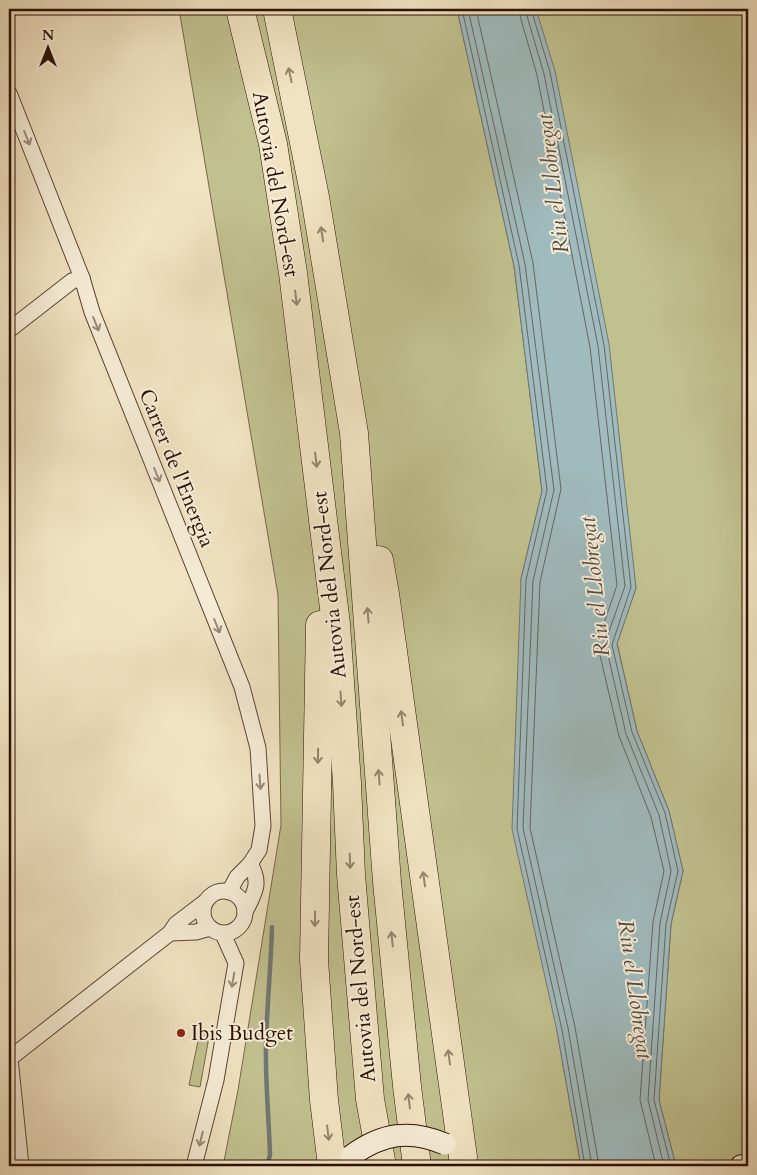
<svg xmlns="http://www.w3.org/2000/svg" width="757" height="1175" font-family="Cardo,serif">
<style>
.green{fill:#c1c18f;stroke:#76684a}
.water{fill:#a0bbbe;stroke:#727774}
.lines{fill:none;stroke-linecap:round;stroke-linejoin:round}
.shore{stroke:#666662;stroke-width:1}
.stream{stroke:#727774;stroke-width:4.5}
.street-casing{stroke:#5d4534;stroke-width:17}
.secondary-casing{stroke:#2c1005;stroke-width:23}
.highway-casing{stroke:#2c1005;stroke-width:29}
.street{stroke:#f6edd7;stroke-width:15}
.secondary{stroke:#f6edd7;stroke-width:21}
.highway{stroke:#f1e3c2;stroke-width:28}
.secondary-bridge-casing{stroke:#2c1005;stroke-width:23;stroke-linecap:butt}
.secondary-bridge{stroke:#f6edd7;stroke-width:21}
.oneway{stroke:#98846d}
.oneway2{stroke:#9b8a78}
.poi-dot{fill:#8f2418;stroke:#f6edd7;stroke-width:2}
.labels{text-anchor:middle;stroke-width:4;stroke-linejoin:round;paint-order:stroke}
.street-label{font-size:21px;fill:#2c1005;stroke:#f6edd7}
.poi-label{font-size:21px;fill:#2c1005;stroke:#f6edd7;text-anchor:start}
.water-label{font-size:22px;font-style:italic;fill:#554c46;stroke:#f6edd7}
</style>
<rect width="100%" height="100%" fill="#f1e3c2"/>
<filter id="stains"><feTurbulence type="fractalNoise" baseFrequency=".004" numOctaves="4"/><feColorMatrix values="0 0 0 0 .2 0 0 0 0 .09 0 0 0 0 .02 0 0 0 .5 -.17"/></filter>
<radialGradient id="worn" r=".72"><stop offset=".6" stop-color="#630" stop-opacity="0"/><stop offset="1" stop-color="#630" stop-opacity=".3"/></radialGradient>
<g class="green">
<path d="M179,9H457L514,266L542,491L521,579L557,1031L581,1166H223L238,1090L281,825L278,595Z"/>
<path d="M536,9H748V1166H676L659,1100L671,924L683,871L669,811L637,731L617,643L636,588Z"/>
<path d="M200,1031L208,1032L209,1037L200,1087L189,1085Z"/>
</g>
<path class="water" d="M457,9H536L555,71L609,344L636,588L617,644L637,731L669,811L683,871L671,924L659,1100L676,1166H581L557,1031L512,829L521,579L542,491L514,266Z"/>
<g class="lines">
<g class="shore">
<path d="M462,9L519,265L547,490L526,580L517,829L562,1030L585,1166"/>
<path d="M468,9L525,264L554,490L533,581L523,828L568,1028L592,1166"/>
<path d="M476,9L533,263L561,489L540,582L530,828L575,1027L599,1166"/>
<path d="M518,9L537,75L590,347L617,585L599,638L598,647L619,736L651,817L664,871L653,922L640,1100L656,1166"/>
<path d="M525,9L544,74L598,346L625,586L606,640V646L626,734L659,815L671,871L660,923L648,1100L664,1166"/>
<path d="M531,9L550,72L604,345L631,587L612,645L632,732L665,813L678,871L666,924L654,1100L671,1166"/>
</g>
<path class="stream" d="M267,1166L270,1155C269,1118 265,1080 266,1043C267,1004 271,966 272,927"/>
<defs>
<g id="street">
<path d="M9,93L82,278L92,312L242,687L258,748L263,826L259,850L250,864L237,877L229,892"/>
<path d="M9,330L72,281L82,278"/>
<circle cx="224" cy="912" r="21"/>
<path d="M245,912C254,894 262,883 250,864"/>
<path d="M170,933L196,932L210,928"/>
<path d="M10,1058L21,1166"/>
<path d="M9,1059L170,933L176,924L205,902"/>
<path d="M194,1166L216,1080L236,963L223,934"/>
</g>
<path id="secondary" d="M741,1166L748,1165"/>
<g id="highway">
<path d="M240,9L273,144L293,273L324,528L336,624L347,783L351,875L370,1099L382,1166"/>
<path d="M277,9L315,197L354,433L387,882L407,1086L417,1166"/>
<path d="M379,560L385,594L463,1157"/>
<path d="M320,625L314,960L324,1100L332,1166"/>
</g>
</defs>
<use href="#street" class="street-casing"/>
<use href="#secondary" class="secondary-casing"/>
<use href="#highway" class="highway-casing"/>
<use href="#street" class="street"/>
<use href="#secondary" class="secondary"/>
<use href="#highway" class="highway"/>
<defs>
<path id="secondary-bridge" d="M351,1156C382,1133 410,1129 445,1144"/>
</defs>
<use href="#secondary-bridge" class="secondary-bridge-casing"/>
<use href="#secondary-bridge" class="secondary-bridge"/>
</g>
<defs><path id="oneway-shaft" d="M-6 0H5M1.5-3L5.5 0L1.5 3" fill="none" stroke-width="1.6" stroke-linecap="round" stroke-linejoin="round" transform="scale(1.25)"/></defs>
<g class="oneway">
<use href="#oneway-shaft" transform="translate(290 75) rotate(-102)"/>
<use href="#oneway-shaft" transform="translate(322 234) rotate(-99)"/>
<use href="#oneway-shaft" transform="translate(296 298) rotate(83)"/>
<use href="#oneway-shaft" transform="translate(316 460) rotate(83)"/>
<use href="#oneway-shaft" transform="translate(368 615) rotate(-94)"/>
<use href="#oneway-shaft" transform="translate(341 699) rotate(86)"/>
<use href="#oneway-shaft" transform="translate(402 718) rotate(-98)"/>
<use href="#oneway-shaft" transform="translate(318 756) rotate(91)"/>
<use href="#oneway-shaft" transform="translate(379 777) rotate(-94)"/>
<use href="#oneway-shaft" transform="translate(350 861) rotate(88)"/>
<use href="#oneway-shaft" transform="translate(424 879) rotate(-98)"/>
<use href="#oneway-shaft" transform="translate(315 919) rotate(91)"/>
<use href="#oneway-shaft" transform="translate(392 939) rotate(-96)"/>
<use href="#oneway-shaft" transform="translate(449 1057) rotate(-98)"/>
<use href="#oneway-shaft" transform="translate(409 1101) rotate(-97)"/>
<use href="#oneway-shaft" transform="translate(328 1133) rotate(83)"/>
</g>
<g class="oneway2">
<use href="#oneway-shaft" transform="translate(27 138) rotate(68)"/>
<use href="#oneway-shaft" transform="translate(96 324) rotate(68)"/>
<use href="#oneway-shaft" transform="translate(157 475) rotate(68)"/>
<use href="#oneway-shaft" transform="translate(217 626) rotate(68)"/>
<use href="#oneway-shaft" transform="translate(260 782) rotate(86)"/>
<use href="#oneway-shaft" transform="translate(233 980) rotate(100)"/>
<use href="#oneway-shaft" transform="translate(201 1139) rotate(104)"/>
</g>
<circle class="poi-dot" cx="181" cy="1033" r="5"/>
<g class="labels">
<g class="street-label">
<text transform="translate(276 184) rotate(80)" y="7">Autovia del Nord-est</text>
<text transform="translate(177 468) rotate(68)" y="7">Carrer de l'Energia</text>
<text transform="translate(329 585) rotate(-96)" y="7">Autovia del Nord-est</text>
<text transform="translate(360 989) rotate(-95)" y="7">Autovia del Nord-est</text>
</g>
<g class="poi-label">
<text x="191" y="1040">Ibis Budget</text>
</g>
<g class="water-label">
<text transform="translate(552 184) rotate(-97)" y="8">Riu el Llobregat</text>
<text transform="translate(594 587) rotate(-96)" y="8">Riu el Llobregat</text>
<text transform="translate(636 989) rotate(82)" y="8">Riu el Llobregat</text>
</g>
</g>
<rect width="757" height="1175" fill="none" stroke="#f1e3c2" stroke-width="30"/>
<rect x="10" y="10" width="737" height="1155" fill="none" stroke="#2c1005" stroke-width="2.5"/>
<rect x="15" y="15" width="727" height="1145" fill="none" stroke="#2c1005"/>
<g transform="translate(48 48)" stroke="#f6edd7" stroke-width="4" paint-order="stroke">
<path d="M0-4L9 19L0 12L-9 19Z" fill="#2c1005"/>
<text y="-8" font-size="14" font-weight="bold" text-anchor="middle" fill="#2c1005">N</text>
</g>
<rect width="100%" height="100%" filter="url(#stains)"/>
<rect width="100%" height="100%" fill="url(#worn)"/>
</svg>
